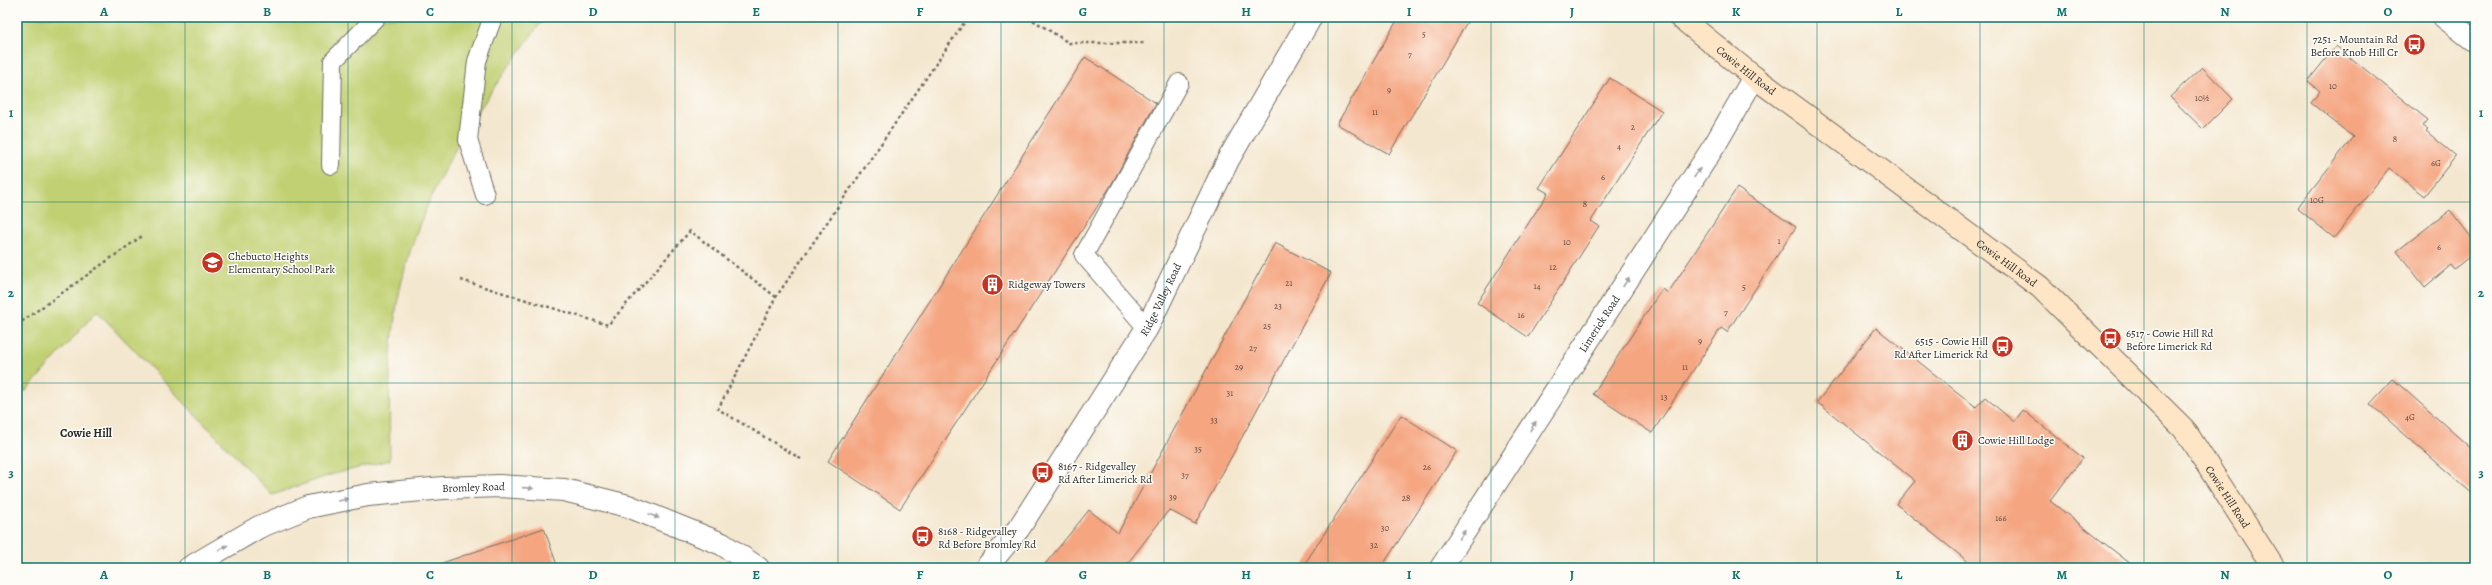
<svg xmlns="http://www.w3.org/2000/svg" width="2492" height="585" font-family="Alegreya,serif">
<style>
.green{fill:#c1d072;stroke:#767e4e}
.building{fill:#f5a681}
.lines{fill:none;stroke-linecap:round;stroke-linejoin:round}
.lane-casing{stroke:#716d64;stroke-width:20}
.street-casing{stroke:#716d64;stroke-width:24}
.secondary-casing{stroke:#716d64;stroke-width:24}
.path{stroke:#716d64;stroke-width:2.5;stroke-dasharray:3 3;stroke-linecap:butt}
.lane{stroke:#fff;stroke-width:18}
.street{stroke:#fff;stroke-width:22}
.secondary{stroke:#fee5c5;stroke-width:22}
.oneway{fill:#a0a0a0}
.grid{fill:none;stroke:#0f766e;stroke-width:1;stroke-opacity:0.55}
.labels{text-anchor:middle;stroke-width:3;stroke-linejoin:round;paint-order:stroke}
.number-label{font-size:9px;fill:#5e4a40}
.poi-label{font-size:11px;fill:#2b2b2b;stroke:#fdfcf7;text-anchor:start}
.street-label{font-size:11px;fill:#2b2b2b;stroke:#fdfcf7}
.neighbourhood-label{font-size:12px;font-weight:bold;fill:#2b2b2b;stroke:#fdfcf7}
.neatline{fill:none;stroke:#0f766e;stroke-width:1.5}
.grid-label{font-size:13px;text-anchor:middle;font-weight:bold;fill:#0f766e}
</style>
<rect width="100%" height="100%" fill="#fdfcf7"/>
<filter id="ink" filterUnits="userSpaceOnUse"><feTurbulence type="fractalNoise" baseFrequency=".025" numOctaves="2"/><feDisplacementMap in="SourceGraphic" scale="8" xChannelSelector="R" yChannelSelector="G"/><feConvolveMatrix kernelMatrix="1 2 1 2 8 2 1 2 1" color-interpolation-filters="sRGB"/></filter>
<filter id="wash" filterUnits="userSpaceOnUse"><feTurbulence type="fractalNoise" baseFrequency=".012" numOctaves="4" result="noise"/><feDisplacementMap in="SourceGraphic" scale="16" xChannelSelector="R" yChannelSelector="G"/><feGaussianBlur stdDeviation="0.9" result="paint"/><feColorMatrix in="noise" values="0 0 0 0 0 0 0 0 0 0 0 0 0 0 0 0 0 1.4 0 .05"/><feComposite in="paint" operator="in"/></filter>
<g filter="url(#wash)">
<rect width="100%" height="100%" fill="#f4e7cf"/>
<path class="green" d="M17,17H545C482,101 423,185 400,289C388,345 389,403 390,460L330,475L272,495L97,311L25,392L17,368Z"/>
<g id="blocks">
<g class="building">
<path d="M1399,17H1470L1389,154L1337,124Z"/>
<path d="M2336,46L2428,120L2423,126L2428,129L2426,131L2456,156L2424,196L2389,168L2334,238L2297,208L2353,137L2311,103L2320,91L2308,81Z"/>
<path d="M1085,57L1156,103L1110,187L900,509L828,461Z"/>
<path d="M2202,67L2233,99L2203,129L2170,97Z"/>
<path d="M1610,78L1662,111L1591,221L1599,226L1528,337L1477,303L1548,193L1539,188Z"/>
<path d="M1737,188L1796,227L1727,332L1721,328L1652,433L1593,394L1662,289L1668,293Z"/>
<path d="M2450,210L2475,242V252L2454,269L2451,265L2425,287L2397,251Z"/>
<path d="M1275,243L1331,273L1195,524L1169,510L1124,568H1042L1089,510L1118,533Z"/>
<path d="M1876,328L1976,407L1985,397L2014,422L2023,410L2083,458L2050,501L2136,568H1976L1896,504L1915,481L1817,402Z"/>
<path d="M2393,379L2475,452V496L2370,404Z"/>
<path d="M1401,415L1457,451L1381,568H1302Z"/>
<path d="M544,528L558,568H443L442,563Z"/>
</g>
</g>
</g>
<g filter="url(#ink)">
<use href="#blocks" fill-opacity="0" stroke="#716d64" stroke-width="1"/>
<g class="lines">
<defs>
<g id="lane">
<path d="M331,165L333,61L376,17"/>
<path d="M485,195L468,140L477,61L493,17"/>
<path d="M1147,328L1084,255L1179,83"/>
</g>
<g id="street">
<path d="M2444,17L2475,41"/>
<path id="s1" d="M189,568L259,527L308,507L368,495L443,488L500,486L564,490L628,506L722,544L758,568"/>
<path id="s2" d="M986,568L1019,528L1147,328L1228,160L1311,17"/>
<path id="s3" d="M1441,568L1716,143L1754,77"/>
</g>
<g id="secondary">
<path id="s4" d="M1680,17L1754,77L2040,287L2184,429L2274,568"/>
</g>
</defs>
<use href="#lane" class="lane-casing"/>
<use href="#street" class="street-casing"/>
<use href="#secondary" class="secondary-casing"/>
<g class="path">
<path d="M1028,17L1069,43H1146"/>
<path d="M461,280L608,325L690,231L776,297"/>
<path d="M17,325L142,236"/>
<path d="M801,459L718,409L776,297L968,17"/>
</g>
<use href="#lane" class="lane"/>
<use href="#street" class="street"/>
<use href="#secondary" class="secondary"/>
</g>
<defs><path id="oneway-solid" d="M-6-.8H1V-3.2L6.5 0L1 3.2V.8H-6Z"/></defs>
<g class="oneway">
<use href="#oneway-solid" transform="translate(1697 173) rotate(-57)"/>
<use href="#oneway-solid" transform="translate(1626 282) rotate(-57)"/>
<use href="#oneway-solid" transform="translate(1533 426) rotate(-57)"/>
<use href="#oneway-solid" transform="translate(528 488) rotate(4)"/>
<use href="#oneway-solid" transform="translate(343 500) rotate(-12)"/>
<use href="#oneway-solid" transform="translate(654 516) rotate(23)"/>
<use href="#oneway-solid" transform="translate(1462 535) rotate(-57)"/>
<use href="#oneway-solid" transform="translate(223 548) rotate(-30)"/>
</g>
</g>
<path class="grid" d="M185,17V568M348,17V568M512,17V568M675,17V568M838,17V568M1001,17V568M1164,17V568M1328,17V568M1491,17V568M1654,17V568M1817,17V568M1980,17V568M2144,17V568M2307,17V568M17,202H2475M17,383H2475"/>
<defs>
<symbol id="bus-disc" viewBox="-11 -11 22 22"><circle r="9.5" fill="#c8321e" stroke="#fdfcf7"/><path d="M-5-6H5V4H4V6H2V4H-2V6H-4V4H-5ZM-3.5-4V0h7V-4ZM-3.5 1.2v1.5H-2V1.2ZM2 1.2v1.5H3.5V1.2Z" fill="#fff"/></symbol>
<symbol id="school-disc" viewBox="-11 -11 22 22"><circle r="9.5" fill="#c8321e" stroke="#fdfcf7"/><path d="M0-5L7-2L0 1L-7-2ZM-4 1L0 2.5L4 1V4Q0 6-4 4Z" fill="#fff"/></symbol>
<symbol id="building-disc" viewBox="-11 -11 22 22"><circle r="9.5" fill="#c8321e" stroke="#fdfcf7"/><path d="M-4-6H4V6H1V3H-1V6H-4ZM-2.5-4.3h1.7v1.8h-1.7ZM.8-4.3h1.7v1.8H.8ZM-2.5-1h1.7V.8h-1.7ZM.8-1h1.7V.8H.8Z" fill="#fff"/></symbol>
</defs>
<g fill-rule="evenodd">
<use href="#bus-disc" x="2402" y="32" width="25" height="25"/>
<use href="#school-disc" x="200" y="250" width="25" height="25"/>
<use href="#building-disc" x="980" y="272" width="25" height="25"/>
<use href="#bus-disc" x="2098" y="326" width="25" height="25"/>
<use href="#bus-disc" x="1990" y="334" width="25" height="25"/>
<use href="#building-disc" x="1950" y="428" width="25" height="25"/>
<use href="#bus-disc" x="1030" y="460" width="25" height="25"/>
<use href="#bus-disc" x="910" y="524" width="25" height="25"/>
</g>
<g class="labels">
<g class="number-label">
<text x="1424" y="37">5</text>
<text x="1410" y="57">7</text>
<text x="2333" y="89">10</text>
<text x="1389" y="93">9</text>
<text x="2202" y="101">10½</text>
<text x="1375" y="115">11</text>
<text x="1633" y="130">2</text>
<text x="2395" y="142">8</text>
<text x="1619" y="149">4</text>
<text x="2436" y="166">6G</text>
<text x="1603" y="180">6</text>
<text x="2317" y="203">10G</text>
<text x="1585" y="207">8</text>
<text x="1779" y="244">1</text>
<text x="1567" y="245">10</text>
<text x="2439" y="250">6</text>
<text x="1553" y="270">12</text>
<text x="1289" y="286">21</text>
<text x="1537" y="289">14</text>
<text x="1744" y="290">5</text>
<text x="1278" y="309">23</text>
<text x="1726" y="315">7</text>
<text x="1521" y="318">16</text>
<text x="1267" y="329">25</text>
<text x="1700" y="344">9</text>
<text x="1253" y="351">27</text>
<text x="1239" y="370">29</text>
<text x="1685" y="370">11</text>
<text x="1230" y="396">31</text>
<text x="1664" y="400">13</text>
<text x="2410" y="420">4G</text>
<text x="1214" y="423">33</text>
<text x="1198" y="452">35</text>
<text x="1427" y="470">26</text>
<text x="1185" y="478">37</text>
<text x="1173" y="500">39</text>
<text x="1406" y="501">28</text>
<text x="2001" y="521">166</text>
<text x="1385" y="531">30</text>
<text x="1374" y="548">32</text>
</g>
<g class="poi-label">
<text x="2398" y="43" text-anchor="end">7251 - Mountain Rd<tspan x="2398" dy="13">Before Knob Hill Cr</tspan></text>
<text x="228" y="260">Chebucto Heights<tspan x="228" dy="13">Elementary School Park</tspan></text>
<text x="1008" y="288">Ridgeway Towers</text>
<text x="2126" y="337">6517 - Cowie Hill Rd<tspan x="2126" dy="13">Before Limerick Rd</tspan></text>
<text x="1988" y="345" text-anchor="end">6515 - Cowie Hill<tspan x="1988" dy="13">Rd After Limerick Rd</tspan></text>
<text x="1978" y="444">Cowie Hill Lodge</text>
<text x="1058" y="470">8167 - Ridgevalley<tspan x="1058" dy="13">Rd After Limerick Rd</tspan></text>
<text x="938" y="535">8168 - Ridgevalley<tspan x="938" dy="13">Rd Before Bromley Rd</tspan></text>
</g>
<g class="street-label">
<text dy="4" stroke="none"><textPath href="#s4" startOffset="85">Cowie Hill Road</textPath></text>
<text dy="4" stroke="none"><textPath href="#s4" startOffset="409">Cowie Hill Road</textPath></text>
<text dy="4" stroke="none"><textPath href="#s2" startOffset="321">Ridge Valley Road</textPath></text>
<text dy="4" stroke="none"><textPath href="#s3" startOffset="291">Limerick Road</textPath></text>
<text dy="4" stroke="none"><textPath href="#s1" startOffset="301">Bromley Road</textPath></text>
<text dy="4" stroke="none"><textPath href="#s4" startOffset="733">Cowie Hill Road</textPath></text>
</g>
<g class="neighbourhood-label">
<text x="86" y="437">Cowie Hill</text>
</g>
</g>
<rect width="2492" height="585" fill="none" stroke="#fdfcf7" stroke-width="44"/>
<rect x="22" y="22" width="2448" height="541" class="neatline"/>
<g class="grid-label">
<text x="104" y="16">A</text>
<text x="267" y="16">B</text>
<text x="430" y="16">C</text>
<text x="593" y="16">D</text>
<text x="756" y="16">E</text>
<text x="920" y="16">F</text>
<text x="1083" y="16">G</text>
<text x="1246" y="16">H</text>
<text x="1409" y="16">I</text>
<text x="1572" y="16">J</text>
<text x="1736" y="16">K</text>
<text x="1899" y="16">L</text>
<text x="2062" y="16">M</text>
<text x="2225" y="16">N</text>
<text x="2388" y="16">O</text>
<text x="11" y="117">1</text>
<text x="2481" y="117">1</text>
<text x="11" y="297">2</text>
<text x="2481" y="297">2</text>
<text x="11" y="477">3</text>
<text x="2481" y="477">3</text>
<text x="104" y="579">A</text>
<text x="267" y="579">B</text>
<text x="430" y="579">C</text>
<text x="593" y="579">D</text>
<text x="756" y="579">E</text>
<text x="920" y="579">F</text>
<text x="1083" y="579">G</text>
<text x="1246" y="579">H</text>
<text x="1409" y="579">I</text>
<text x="1572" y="579">J</text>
<text x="1736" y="579">K</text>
<text x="1899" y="579">L</text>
<text x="2062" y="579">M</text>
<text x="2225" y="579">N</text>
<text x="2388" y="579">O</text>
</g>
</svg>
